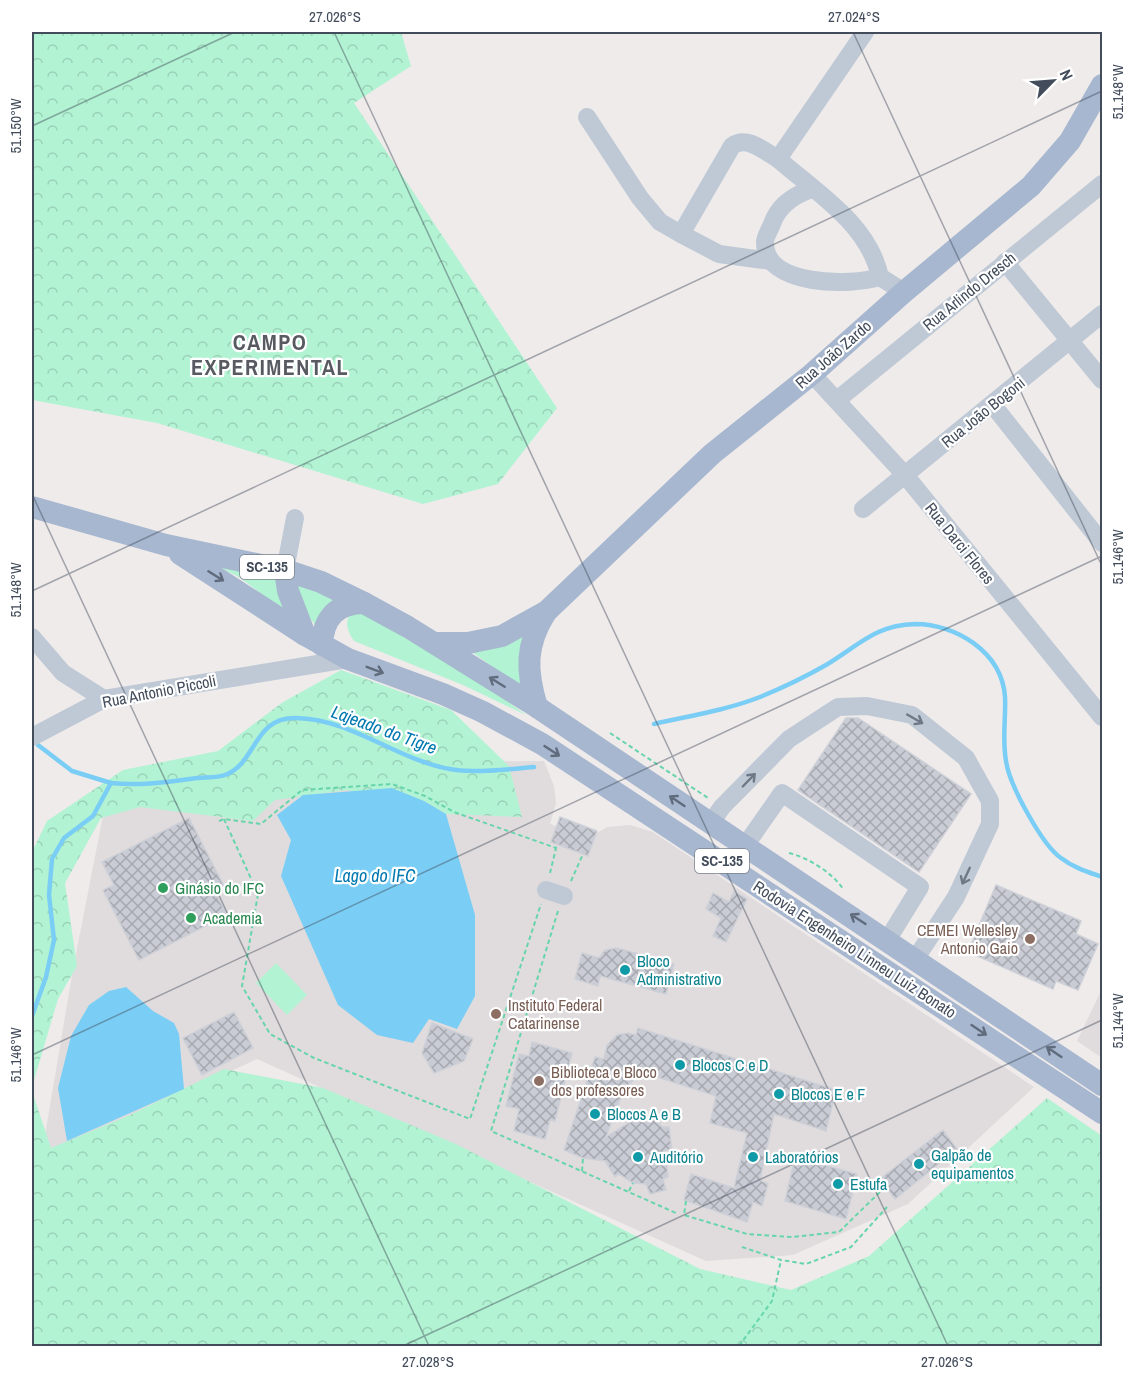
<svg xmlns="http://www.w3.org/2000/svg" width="1134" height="1378" font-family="'Archivo Narrow',sans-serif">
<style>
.education{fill:#e0dcdd}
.green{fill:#b2f3d3}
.forest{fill:url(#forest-crowns)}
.water{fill:#7acef5}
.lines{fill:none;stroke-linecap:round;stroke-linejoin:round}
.stream{stroke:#7acef5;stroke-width:4.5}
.building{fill:url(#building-cross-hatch);stroke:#ced0d8;stroke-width:1.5}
.path{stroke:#67d5ab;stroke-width:2;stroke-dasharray:4.5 3;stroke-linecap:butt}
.minor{stroke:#bfc9d5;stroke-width:18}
.major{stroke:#a7b7cf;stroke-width:22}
.oneway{stroke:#606c7e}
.oneway2{stroke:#6e7886}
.ticks{fill:none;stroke:#424c5b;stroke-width:1.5;stroke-opacity:0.45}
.leisure-dot{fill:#2e9e5b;stroke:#fff;stroke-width:2}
.education-dot{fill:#8d6e63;stroke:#fff;stroke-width:2}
.culture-dot{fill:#0f9aa8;stroke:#fff;stroke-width:2}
.labels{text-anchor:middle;stroke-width:4.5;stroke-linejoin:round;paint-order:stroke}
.shield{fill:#fff;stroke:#7b828c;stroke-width:1.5}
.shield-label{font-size:15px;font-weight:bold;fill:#424c5b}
.street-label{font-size:16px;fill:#424c5b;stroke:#fff}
.leisure-label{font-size:16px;fill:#27864d;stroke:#fff;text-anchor:start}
.education-label{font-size:16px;fill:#785e54;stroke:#fff;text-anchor:start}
.culture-label{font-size:16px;fill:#0d838f;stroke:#fff;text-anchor:start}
.water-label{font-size:18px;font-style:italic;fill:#0078b0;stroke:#fff}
.district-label{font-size:22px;font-weight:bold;letter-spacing:1.5px;fill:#575b61;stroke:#fff}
.neatline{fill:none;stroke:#424c5b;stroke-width:2}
.ticks-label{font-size:15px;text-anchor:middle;fill:#424c5b}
</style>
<defs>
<pattern id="forest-crowns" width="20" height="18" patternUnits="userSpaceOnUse" patternTransform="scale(1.5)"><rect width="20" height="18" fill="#b2f3d3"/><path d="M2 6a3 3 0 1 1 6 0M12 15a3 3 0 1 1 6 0" fill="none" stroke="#9ad2b7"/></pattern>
<pattern id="building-cross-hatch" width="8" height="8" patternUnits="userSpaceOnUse" patternTransform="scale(1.5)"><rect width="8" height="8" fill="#c9ccd4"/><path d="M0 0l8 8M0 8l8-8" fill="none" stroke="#a5a8af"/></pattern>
</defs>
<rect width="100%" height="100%" fill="#efebeb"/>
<g class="education">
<path d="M544,761L554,786L556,803L550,824L590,837L607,827L630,825L653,832L1034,1087L908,1204L793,1255L706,1261L257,1059L41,1159L73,969L107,795L320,762Z"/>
<path d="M1102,989V1058L1077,1041Z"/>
</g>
<g class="green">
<path d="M211,563L280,574L283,610L239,577Z"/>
<path d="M295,577L342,594L320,631L302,608Z"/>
<path d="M356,609L484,684L526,715L463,685L354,641C346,629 343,618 356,609Z"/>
<path d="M526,635L525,690L465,647Z"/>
<path d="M276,963L307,995L287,1015L256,983Z"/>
</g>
<g class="forest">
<path d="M32,32H401L411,66L354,103L557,408L498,484L423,504L157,423L32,400Z"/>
<path d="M341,670L451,710L509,766L522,817L446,814L424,801L346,790L275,800L253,821L140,807L101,818L65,883L77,966L58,999L32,1087V852L47,821L123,770L218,751L283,702Z"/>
<path d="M224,1069L323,1088L456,1144L700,1269L791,1290L869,1256L1047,1098L1102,1136V1346H32V1091L51,1148L128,1116Z"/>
</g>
<g class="water">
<path d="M392,788L424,801L446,814L475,915V996L457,1029L429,1019L413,1043L377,1035L338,1005L281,876L291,840L277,815L303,795Z"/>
<path d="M126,987L153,1011L174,1023L179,1034L184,1089L67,1141L58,1088L71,1036L89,1005L109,991Z"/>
</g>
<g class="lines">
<g class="stream">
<path d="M654,724C689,716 727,710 760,697C782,688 805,677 826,665C858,646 875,625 915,624C956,624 1002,652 1005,697C1006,718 1002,739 1006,761C1009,784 1042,845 1061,858C1074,868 1088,872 1102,877"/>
<path d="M38,745L72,771L111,783"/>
<path d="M32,1016L46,977L54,940L49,895L52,859L64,838L93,816L111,783C140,786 168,782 197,778C205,777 217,778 225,775C257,763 253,717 296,718C354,719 400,763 456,770C482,773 509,769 534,767"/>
</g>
</g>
<g class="building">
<path d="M846,718H858L971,794L919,872L798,790Z"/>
<path d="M560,817L597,831L588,856L551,842Z"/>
<path d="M189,818L224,886L214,890L227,915L139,960L103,890L114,885L102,862Z"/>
<path d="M996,885L1081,921L1076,934L1098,944L1078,990L1056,981L1053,989L968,952Z"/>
<path d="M734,891L747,899L726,942L713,936L721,918L706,909L713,893L729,902Z"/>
<path d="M617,948L674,964L666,994L600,976L598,986L575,979L582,953L599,958L605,950Z"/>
<path d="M234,1012L253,1048L202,1075L183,1038Z"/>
<path d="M432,1023L473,1039L464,1061L434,1073L422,1053Z"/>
<path d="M638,1028L836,1090L826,1131L774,1114L760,1180L768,1184L762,1206L753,1202L747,1222L684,1200L691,1174L734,1188L747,1133L710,1123L716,1096L632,1069L636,1078L624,1089L606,1137L643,1114L645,1119L656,1120L662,1127H669L672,1150H665L668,1177L663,1179L666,1190L650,1194L646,1184L633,1183L619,1174L615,1177L605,1161L583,1158L564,1150L595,1057L604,1059L607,1045L617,1035L628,1033L636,1035Z"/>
<path d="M532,1042L572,1053L555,1121L550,1120L545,1139L514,1131L519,1109L506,1106L519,1054L529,1056Z"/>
<path d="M943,1130L957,1149L895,1199L880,1179Z"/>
<path d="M795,1157L857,1174L846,1219L785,1201Z"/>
</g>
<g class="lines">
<g class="path">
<path d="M610,733L708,798"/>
<path d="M224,819L258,894L242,986L270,1034L314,1058L470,1119L541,904"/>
<path d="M219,821L224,819L261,824L302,790L392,784L425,796L454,812L556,848"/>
<path d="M789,853C807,857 833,873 843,889"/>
<path d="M550,873L557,844"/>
<path d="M571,881L583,854"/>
<path d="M558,911L491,1131L676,1213"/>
<path d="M582,1171L583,1158"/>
<path d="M629,1191L633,1183"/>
<path d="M686,1201L684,1215L747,1234L792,1237L839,1232L886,1186"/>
<path d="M742,1247L781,1260L806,1264L851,1247L887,1207"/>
<path d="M739,1346L772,1301L781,1260"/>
</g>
<g class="minor">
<path d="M865,32L778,159C817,193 869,224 880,277L904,292"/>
<path d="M587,117L640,198L660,222L681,234"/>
<path d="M812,189C794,195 778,206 772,224C770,229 765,237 765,242C764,287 851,286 880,277"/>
<path d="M771,261L719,254L681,234L732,146C747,135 764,151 778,159"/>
<path d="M1005,262L1102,380"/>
<path d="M812,374L905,475L1102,717"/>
<path d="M837,400L1102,184"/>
<path d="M992,404L1102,543"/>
<path d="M863,509L1102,314"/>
<path d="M285,570L295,518"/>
<path d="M32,637L63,673L104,699"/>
<path d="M32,737L104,699L348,659"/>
<path d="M710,824L722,807L789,739L838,707L867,706L912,715L966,758L990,801V824L956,897L916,958"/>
<path d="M745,846L782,793L920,887L888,939"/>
<path d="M546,890L564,896"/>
</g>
<g class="major">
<path d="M32,507L166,545L285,570L321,582L364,603L408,627L537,707L1102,1085"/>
<path d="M180,554L305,635L348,659L443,694L483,712L542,744L1102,1113"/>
<path d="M285,570L288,591L305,635"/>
<path d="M435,643H468L502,636L547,611L712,454L812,374L904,292L1031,186L1070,141L1102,85"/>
<path d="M322,645C323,618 337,603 364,603"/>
<path d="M537,707C526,671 525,645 546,612"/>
</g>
</g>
<defs><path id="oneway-shaft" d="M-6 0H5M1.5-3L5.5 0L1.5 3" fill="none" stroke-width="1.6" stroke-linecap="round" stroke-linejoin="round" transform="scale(1.5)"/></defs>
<g class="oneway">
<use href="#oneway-shaft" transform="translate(216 576) rotate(32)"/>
<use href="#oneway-shaft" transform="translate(375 670) rotate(21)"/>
<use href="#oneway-shaft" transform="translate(497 682) rotate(-148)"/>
<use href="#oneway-shaft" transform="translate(552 751) rotate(33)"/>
<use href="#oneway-shaft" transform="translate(677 801) rotate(-146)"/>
<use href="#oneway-shaft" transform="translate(858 919) rotate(-147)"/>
<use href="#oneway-shaft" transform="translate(979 1030) rotate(34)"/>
<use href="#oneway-shaft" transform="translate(1054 1052) rotate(-146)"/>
</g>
<g class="oneway2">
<use href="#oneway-shaft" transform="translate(915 719) rotate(30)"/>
<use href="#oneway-shaft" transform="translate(749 780) rotate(-46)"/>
<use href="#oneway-shaft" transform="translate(966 876) rotate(115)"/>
</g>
<path class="ticks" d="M334,32L948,1346M853,32L1102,566M32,126L235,32M32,494L429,1346M32,591L1102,91M32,1055L1102,556M403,1346L1102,1020"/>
<g class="leisure-dot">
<circle cx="163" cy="888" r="6"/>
<circle cx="191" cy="918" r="6"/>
</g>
<g class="education-dot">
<circle cx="1030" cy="939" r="6"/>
<circle cx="496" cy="1014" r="6"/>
<circle cx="539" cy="1081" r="6"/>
</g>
<g class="culture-dot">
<circle cx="625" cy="970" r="6"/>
<circle cx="680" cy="1065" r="6"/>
<circle cx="779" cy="1094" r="6"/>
<circle cx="595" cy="1114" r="6"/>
<circle cx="638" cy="1157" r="6"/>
<circle cx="753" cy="1157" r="6"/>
<circle cx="919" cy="1164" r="6"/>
<circle cx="838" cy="1184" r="6"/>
</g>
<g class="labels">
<g class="shield">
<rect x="240" y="555" width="54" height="24" rx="4.5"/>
<rect x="695" y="849" width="54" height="24" rx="4.5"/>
</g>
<g class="shield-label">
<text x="267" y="572">SC-135</text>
<text x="722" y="866">SC-135</text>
</g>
<g class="street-label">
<text transform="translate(969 291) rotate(-39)" y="6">Rua Arlindo Dresch</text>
<text transform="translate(833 354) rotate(-41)" y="6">Rua João Zardo</text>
<text transform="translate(983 412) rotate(-39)" y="6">Rua João Bogoni</text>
<text transform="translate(960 543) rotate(51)" y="6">Rua Darci Flores</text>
<text transform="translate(159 691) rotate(-11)" y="6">Rua Antonio Piccoli</text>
<text transform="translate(855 949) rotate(33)" y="6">Rodovia Engenheiro Linneu Luiz Bonato</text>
</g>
<g class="leisure-label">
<text x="175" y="894">Ginásio do IFC</text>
<text x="203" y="924">Academia</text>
</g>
<g class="education-label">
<text x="1018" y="936" text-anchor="end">CEMEI Wellesley<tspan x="1018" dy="18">Antonio Gaio</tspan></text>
<text x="508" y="1011">Instituto Federal<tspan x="508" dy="18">Catarinense</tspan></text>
<text x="551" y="1078">Biblioteca e Bloco<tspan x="551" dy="18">dos professores</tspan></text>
</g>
<g class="culture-label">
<text x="637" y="967">Bloco<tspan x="637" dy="18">Administrativo</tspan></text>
<text x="692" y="1071">Blocos C e D</text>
<text x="791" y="1100">Blocos E e F</text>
<text x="607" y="1120">Blocos A e B</text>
<text x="931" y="1161">Galpão de<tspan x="931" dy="18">equipamentos</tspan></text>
<text x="650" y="1163">Auditório</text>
<text x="765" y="1163">Laboratórios</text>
<text x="850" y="1190">Estufa</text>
</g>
<g class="water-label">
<text transform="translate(384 730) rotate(20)" y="6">Lajeado do Tigre</text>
<text x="375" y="882">Lago do IFC</text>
</g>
<g class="district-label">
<text x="270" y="350">CAMPO<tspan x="270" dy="25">EXPERIMENTAL</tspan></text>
</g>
</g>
<rect width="1134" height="1378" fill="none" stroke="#ffffff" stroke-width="66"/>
<g transform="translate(1053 81) rotate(65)" stroke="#ffffff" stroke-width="4.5" paint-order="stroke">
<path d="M0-4.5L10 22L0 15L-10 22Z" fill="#424c5b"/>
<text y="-9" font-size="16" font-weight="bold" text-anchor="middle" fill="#424c5b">N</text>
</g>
<rect x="33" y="33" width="1068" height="1312" class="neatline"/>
<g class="ticks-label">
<text x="335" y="22">27.026°S</text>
<text x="854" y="22">27.024°S</text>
<text transform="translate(1118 92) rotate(-90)" y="5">51.148°W</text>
<text transform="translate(16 126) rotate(-90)" y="5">51.150°W</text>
<text transform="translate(1118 557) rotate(-90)" y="5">51.146°W</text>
<text transform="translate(16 590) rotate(-90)" y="5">51.148°W</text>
<text transform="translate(1118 1021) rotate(-90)" y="5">51.144°W</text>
<text transform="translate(16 1055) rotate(-90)" y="5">51.146°W</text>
<text x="428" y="1367">27.028°S</text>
<text x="947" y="1367">27.026°S</text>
</g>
</svg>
